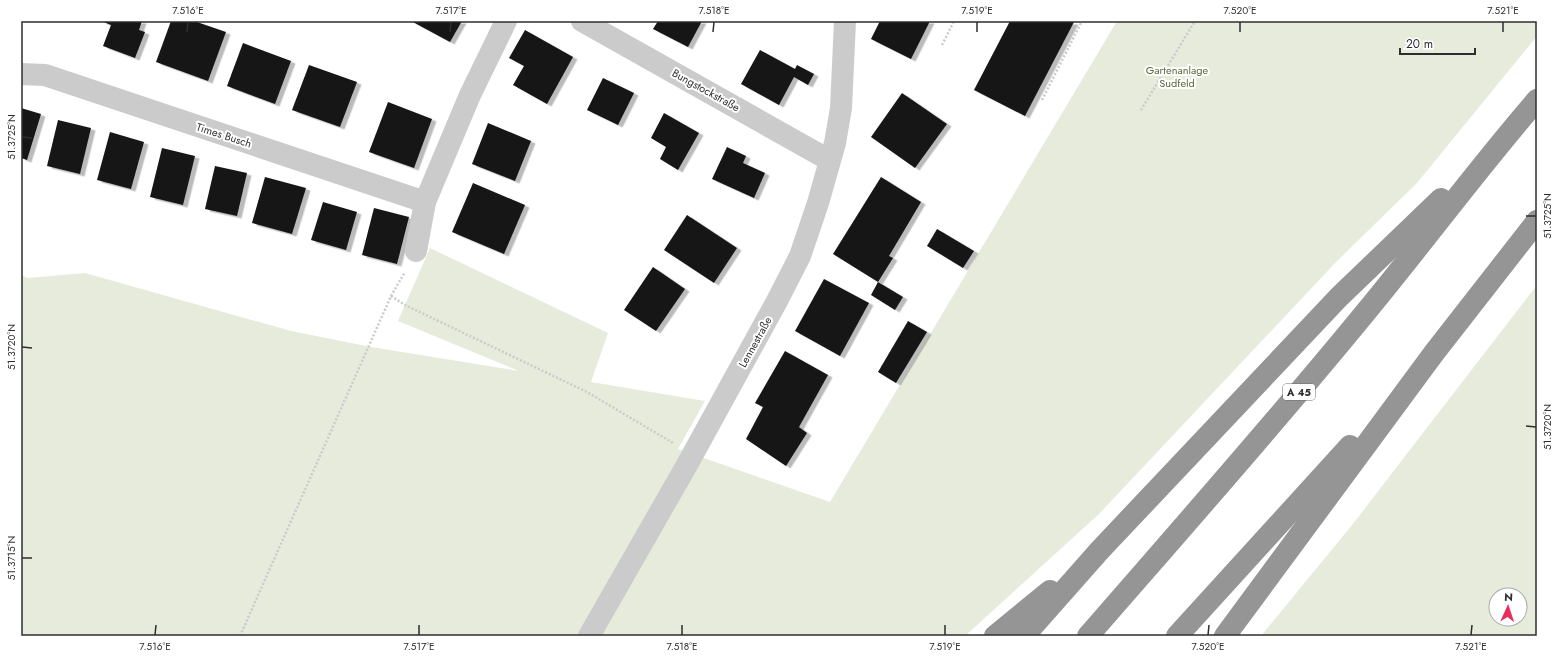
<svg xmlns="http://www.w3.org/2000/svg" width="1558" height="657" font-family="Jost,sans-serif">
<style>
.green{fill:#e7ebdb;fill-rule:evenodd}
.building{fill:#151515;filter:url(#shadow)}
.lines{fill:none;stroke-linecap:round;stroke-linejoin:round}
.path{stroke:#cbcbcb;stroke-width:2.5;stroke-dasharray:2 2;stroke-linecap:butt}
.minor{stroke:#cbcbcb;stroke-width:22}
.highway{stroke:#959595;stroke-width:22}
.ticks{fill:none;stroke:#2e2e2e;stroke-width:1.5}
.labels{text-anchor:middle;stroke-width:4;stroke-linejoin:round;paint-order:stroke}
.shield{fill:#fff;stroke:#6d6d6d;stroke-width:1}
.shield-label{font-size:10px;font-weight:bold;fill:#2e2e2e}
.park-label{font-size:11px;fill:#596a3a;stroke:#fff}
.street-label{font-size:11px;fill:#2e2e2e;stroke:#fff}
.neatline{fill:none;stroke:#2e2e2e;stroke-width:1.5}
.ticks-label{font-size:10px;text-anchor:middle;fill:#2e2e2e}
</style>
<defs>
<filter id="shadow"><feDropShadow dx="4.5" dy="2.5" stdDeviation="0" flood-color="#0004"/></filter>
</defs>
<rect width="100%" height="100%" fill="#fff"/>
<g class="green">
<path d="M1117,21H1537V36L1417,183L1337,261L1099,514L965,636H21V275L28,278L85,273L291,331L371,347L519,371L398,321L430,248L608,333L591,382L705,401L678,449L830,502Z"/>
<path d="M1537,285V636H1261L1352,525ZM1496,595H1520V619H1496Z"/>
</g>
<g class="building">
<path d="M101,21H142L139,30L145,32L135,58L103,46L111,25Z"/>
<path d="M171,21H194L226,32L208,81L156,62Z"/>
<path d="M411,21H462L450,42Z"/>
<path d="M658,21H702L688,47L653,29Z"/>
<path d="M880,21H930L911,59L871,39Z"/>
<path d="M1010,21L1074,22L1025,116L974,90Z"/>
<path d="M525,30L573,57L547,104L513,85L524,66L509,58Z"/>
<path d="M243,43L291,61L275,104L227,86Z"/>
<path d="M760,50L795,69L797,65L814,74L808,85L794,77L779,105L741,84Z"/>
<path d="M309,65L357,82L340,127L292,110Z"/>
<path d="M603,78L634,93L618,125L587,110Z"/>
<path d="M902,93L947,124L915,168L871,137Z"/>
<path d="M388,102L432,119L414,168L369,152Z"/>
<path d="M21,108L41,114L27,160L21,158Z"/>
<path d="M664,113L699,133L678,170L660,159L666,147L651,138Z"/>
<path d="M58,120L91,128L80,174L47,166Z"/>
<path d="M488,123L531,141L515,181L472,164Z"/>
<path d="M110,132L144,142L131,189L97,180Z"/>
<path d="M727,147L746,156L743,163L765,173L754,198L712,179Z"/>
<path d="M162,148L195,156L183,205L150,197Z"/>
<path d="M215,166L247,173L237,216L205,209Z"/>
<path d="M265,177L306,188L292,234L252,223Z"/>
<path d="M881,177L921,202L889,256L893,258L878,282L833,254Z"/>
<path d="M473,183L525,205L504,254L452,232Z"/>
<path d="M323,202L357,212L346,250L311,240Z"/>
<path d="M374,208L409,217L397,264L362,255Z"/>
<path d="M687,215L737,248L714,283L664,250Z"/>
<path d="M937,229L974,251L963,268L927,246Z"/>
<path d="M653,267L685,289L656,331L624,310Z"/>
<path d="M824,279L869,303L840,356L795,331Z"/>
<path d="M878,282L903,297L895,310L871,295Z"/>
<path d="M908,321L927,332L896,383L878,372Z"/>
<path d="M785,351L828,375L799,427L807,433L786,466L746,439L763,407L755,403Z"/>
</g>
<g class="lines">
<g class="path">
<path d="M942,45L954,21"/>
<path d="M1042,100L1082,21"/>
<path d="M1141,110L1195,21"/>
<path d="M391,296L405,305L587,392L673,443"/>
<path d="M240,636L391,296L405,272"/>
</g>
<g class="minor">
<path d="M582,21L829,160"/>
<path d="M21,74L45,75L425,202L470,95L506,21"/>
<path d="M416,251L425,202"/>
<path d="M589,636L688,463L777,301L800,256L818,203L835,143L841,108L845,21"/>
</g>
<g class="highway">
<path d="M995,636L1050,591"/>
<path d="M1024,636L1100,550L1339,297L1441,199"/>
<path d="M1088,636C1181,529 1275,423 1365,313C1423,243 1477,169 1537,100"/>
<path d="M1177,636L1350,446"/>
<path d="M1225,636L1434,353L1537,221"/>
</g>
</g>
<path class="ticks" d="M187,32L188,22M450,32L451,22M713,32L714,22M977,32V22M1240,32V22M1503,32V22M22,137L32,138M1526,216H1536M22,347L32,348M1526,426L1536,427M22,558H32M155,635L156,625M419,635V625M682,635V625M945,635V625M1208,635L1209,625M1471,635L1472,625"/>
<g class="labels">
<rect class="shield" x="1283" y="384" width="32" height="16" rx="3"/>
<g class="shield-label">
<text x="1299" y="396">A 45</text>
</g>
<g class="park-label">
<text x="1177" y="74">Gartenanlage<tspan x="1177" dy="13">Sudfeld</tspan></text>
</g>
<g class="street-label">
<text transform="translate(706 90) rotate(29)" y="4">Bungstockstraße</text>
<text transform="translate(224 135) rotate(18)" y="4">Times Busch</text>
<text transform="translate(755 342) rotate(-61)" y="4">Lennestraße</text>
</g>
</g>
<rect width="1558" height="657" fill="none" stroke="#ffffff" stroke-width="44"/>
<g transform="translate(1508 607) rotate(3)"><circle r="19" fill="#ffffff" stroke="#ababab"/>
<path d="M0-3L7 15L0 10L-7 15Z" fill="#e82c5d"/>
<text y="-6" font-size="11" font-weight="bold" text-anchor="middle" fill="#2e2e2e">N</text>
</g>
<path d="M1400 48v6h75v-6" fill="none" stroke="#2e2e2e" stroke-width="2"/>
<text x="1406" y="48" font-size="12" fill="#2e2e2e" stroke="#ffffff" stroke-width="3" paint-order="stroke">20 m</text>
<rect x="22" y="22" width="1514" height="613" class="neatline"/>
<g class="ticks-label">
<text x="188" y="14">7.516°E</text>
<text x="451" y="14">7.517°E</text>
<text x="714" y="14">7.518°E</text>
<text x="977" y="14">7.519°E</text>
<text x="1240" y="14">7.520°E</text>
<text x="1503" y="14">7.521°E</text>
<text transform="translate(11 137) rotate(-90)" y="4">51.3725°N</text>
<text transform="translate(1547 216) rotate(-90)" y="4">51.3725°N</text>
<text transform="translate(11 347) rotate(-90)" y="4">51.3720°N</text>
<text transform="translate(1547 427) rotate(-90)" y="4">51.3720°N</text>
<text transform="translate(11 558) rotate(-90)" y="4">51.3715°N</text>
<text x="155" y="650">7.516°E</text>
<text x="419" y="650">7.517°E</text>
<text x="682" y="650">7.518°E</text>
<text x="945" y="650">7.519°E</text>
<text x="1208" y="650">7.520°E</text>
<text x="1471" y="650">7.521°E</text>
</g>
</svg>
